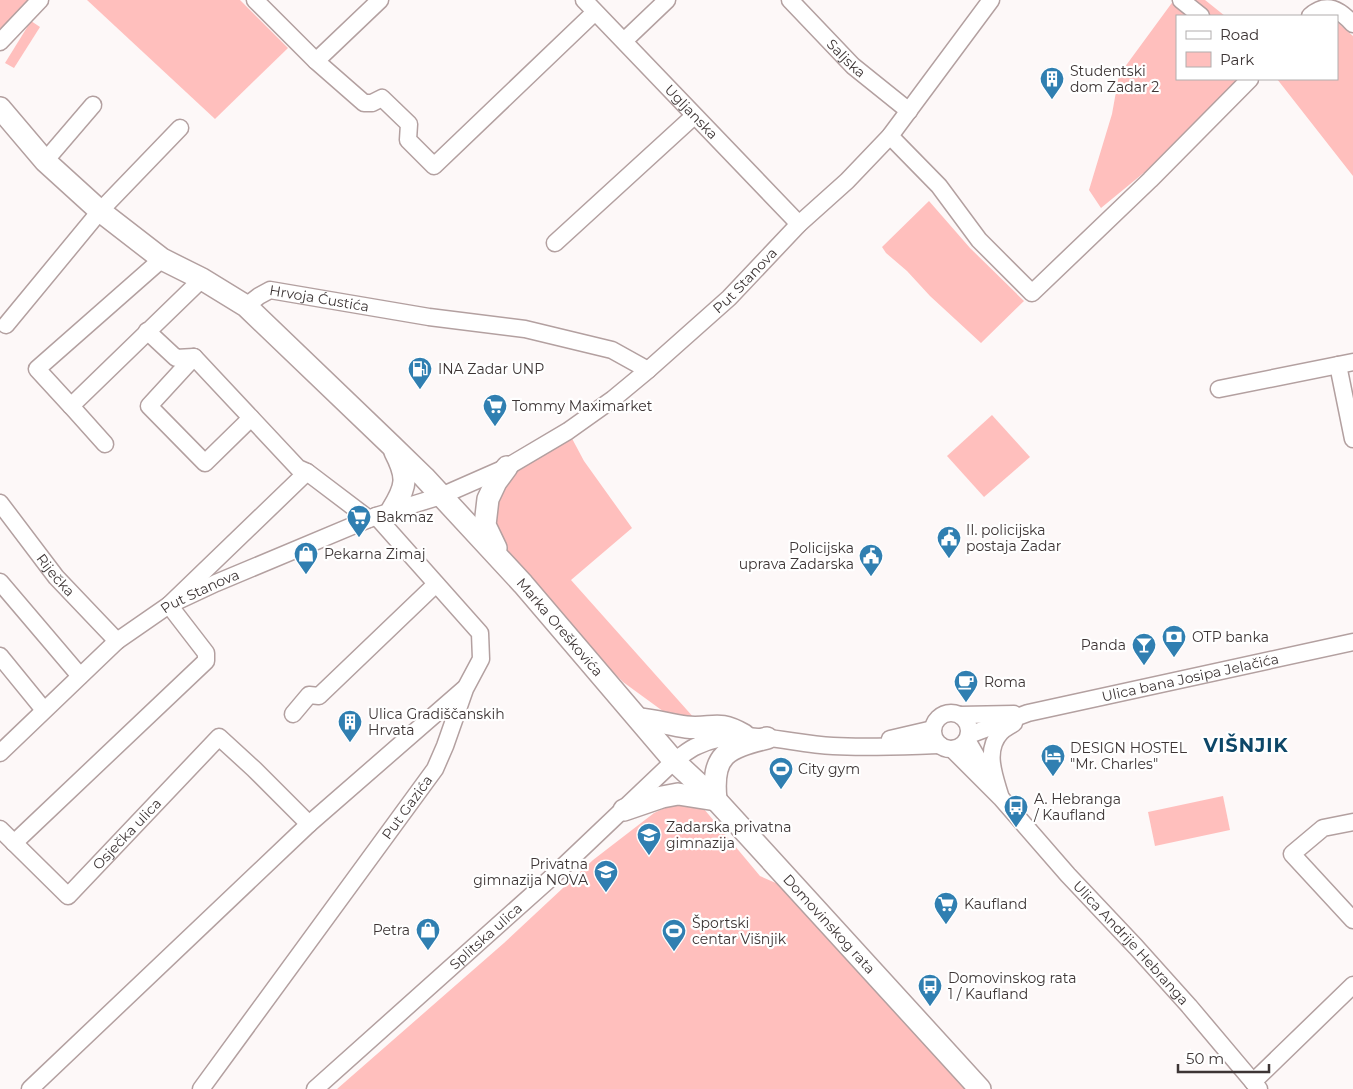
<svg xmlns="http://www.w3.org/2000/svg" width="1353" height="1089" font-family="Montserrat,sans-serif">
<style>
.green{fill:#ffbfbd}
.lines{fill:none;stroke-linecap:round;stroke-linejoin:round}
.minor-casing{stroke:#b3a0a0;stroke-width:19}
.major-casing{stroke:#b3a0a0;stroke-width:24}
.minor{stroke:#fff;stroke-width:16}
.major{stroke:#fff;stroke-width:21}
.labels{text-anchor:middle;stroke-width:4.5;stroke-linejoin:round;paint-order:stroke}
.street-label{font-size:14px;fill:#3d3535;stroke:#fff}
.poi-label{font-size:14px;fill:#3d3535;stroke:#fff;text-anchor:start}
.district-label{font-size:19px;font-weight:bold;letter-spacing:1px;fill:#0d4768;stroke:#fff}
</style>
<rect width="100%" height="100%" fill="#fdf8f8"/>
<g class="green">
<path d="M0,0H30L0,31Z"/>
<path d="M87,0H240L288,48L215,119Z"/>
<path d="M1174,0H1205L1225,16H1177V79H1238L1146,171L1101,208L1089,190L1112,114L1119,75Z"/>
<path d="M31,21L40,27L14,68L5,63Z"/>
<path d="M1337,22L1353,36V176L1277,79H1337Z"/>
<path d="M929,201L970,248L1024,301L981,343L930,296L907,271L886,253L882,247Z"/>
<path d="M992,415L1030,457L984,497L947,456Z"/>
<path d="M568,431L584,461L632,528L571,580L695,719L671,717L623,682L508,567L480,515L530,454Z"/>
<path d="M1223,796L1230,830L1155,846L1148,812Z"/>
<path d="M681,803L704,809L760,876L801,894L980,1089H337L504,943L593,860L654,813L669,806Z"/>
</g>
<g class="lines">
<defs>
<g id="minor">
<path d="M255,0L316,61L364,103H372L382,98L409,124L408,140L434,166L595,12"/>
<path id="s1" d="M584,0L799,224"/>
<path id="s2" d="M790,0L853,66L909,111"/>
<path d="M1181,0L1201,16"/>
<path d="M1310,16C1327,1 1340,10 1353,24"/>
<path d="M624,41L667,0"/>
<path d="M0,42L40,0"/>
<path d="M316,61L380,0"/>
<path d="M890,136L939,186L979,240L1032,293L1150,180L1250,79"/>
<path d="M45,161L93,105"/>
<path d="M555,243L694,116"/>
<path d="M162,259L37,369L71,406L202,279"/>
<path id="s3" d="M246,306L259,296L270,290L429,317L525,329L612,350L648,370"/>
<path d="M6,325L100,211L180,128"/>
<path d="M147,331L176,358L194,357L298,468L307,472L369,519"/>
<path d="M194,357L149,406L205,463L251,418"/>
<path d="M1338,365L1353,439"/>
<path d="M1219,389L1353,362"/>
<path d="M71,406L105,444"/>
<path id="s4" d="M0,503L56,577L117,641"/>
<path d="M0,582L80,676"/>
<path d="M0,656L44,710"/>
<circle cx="951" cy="731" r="18"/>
<path d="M293,714L309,695L319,696L436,584"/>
<path d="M960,715L1014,714"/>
<path id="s5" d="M969,735L1028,713L1353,642"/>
<path d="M890,739L933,729"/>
<path d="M967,740L989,778"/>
<path id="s6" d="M952,749L1001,798L1068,875L1136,947L1189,1006L1259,1089"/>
<path id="s7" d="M0,753L117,641L169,605L216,583L376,516L441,496L507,467L568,431L613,399L648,370L729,298L799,224L847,181L890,136L991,0"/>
<path d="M1000,795C994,775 984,750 1001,732C1005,728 1010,726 1014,723"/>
<path d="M1353,822L1323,828L1292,854L1353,920"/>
<path id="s8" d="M0,829L68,896L219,737L254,769L309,824"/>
<path d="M14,843L206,661V653L169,605L307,472"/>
<path d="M1253,1082L1353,985"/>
<path d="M30,1089L309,824L464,689"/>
<path id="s9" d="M201,1089L435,769L445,746L465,689L481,659L480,633L376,516"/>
<path id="s10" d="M315,1089L552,877L674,761C682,756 689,749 697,746C740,725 787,744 833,746C868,748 905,746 940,745"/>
</g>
<g id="major">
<path id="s11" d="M0,108L45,161L100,211L162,259L202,279L246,306L391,445L424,477L523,584L674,761L716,800L980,1089"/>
<path d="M392,510C407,486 408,477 395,452"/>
<path d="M496,548L485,525L488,499L496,482L507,467"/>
<path d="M639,719C655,720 670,725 686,727C713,730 716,719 744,735"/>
<path d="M716,800C711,754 727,748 767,738"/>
<path d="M624,810L662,797L678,794L716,800"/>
</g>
</defs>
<use href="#minor" class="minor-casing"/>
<use href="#major" class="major-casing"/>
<use href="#minor" class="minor"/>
<use href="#major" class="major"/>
</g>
<defs>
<symbol id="building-pin" viewBox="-11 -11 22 30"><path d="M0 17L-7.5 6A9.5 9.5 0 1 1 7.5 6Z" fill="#307fb1" stroke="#fff"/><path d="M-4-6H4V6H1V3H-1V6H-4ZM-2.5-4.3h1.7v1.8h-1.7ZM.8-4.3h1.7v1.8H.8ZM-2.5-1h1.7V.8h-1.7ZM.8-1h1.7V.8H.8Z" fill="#fff"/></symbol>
<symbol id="fuel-pin" viewBox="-11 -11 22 30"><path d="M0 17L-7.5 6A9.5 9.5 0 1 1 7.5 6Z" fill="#307fb1" stroke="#fff"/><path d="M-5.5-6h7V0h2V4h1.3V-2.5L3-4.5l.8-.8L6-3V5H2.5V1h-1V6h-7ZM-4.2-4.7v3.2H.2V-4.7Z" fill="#fff"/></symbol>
<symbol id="supermarket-pin" viewBox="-11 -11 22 30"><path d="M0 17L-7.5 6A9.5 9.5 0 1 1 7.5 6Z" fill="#307fb1" stroke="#fff"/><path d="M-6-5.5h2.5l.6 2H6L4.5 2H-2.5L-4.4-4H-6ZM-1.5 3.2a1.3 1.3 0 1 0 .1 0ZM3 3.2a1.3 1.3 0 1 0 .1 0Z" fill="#fff"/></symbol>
<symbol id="civic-pin" viewBox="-11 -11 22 30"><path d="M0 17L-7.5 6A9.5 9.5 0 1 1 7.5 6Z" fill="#307fb1" stroke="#fff"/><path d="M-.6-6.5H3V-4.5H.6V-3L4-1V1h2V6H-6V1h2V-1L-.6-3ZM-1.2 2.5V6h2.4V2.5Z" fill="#fff"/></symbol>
<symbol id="shop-pin" viewBox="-11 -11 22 30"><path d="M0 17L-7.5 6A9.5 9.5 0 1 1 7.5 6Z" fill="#307fb1" stroke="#fff"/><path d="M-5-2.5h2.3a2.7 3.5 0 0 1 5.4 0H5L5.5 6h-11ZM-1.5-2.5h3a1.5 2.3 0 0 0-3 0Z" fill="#fff"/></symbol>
<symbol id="bank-pin" viewBox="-11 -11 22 30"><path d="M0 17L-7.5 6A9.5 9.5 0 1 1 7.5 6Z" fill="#307fb1" stroke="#fff"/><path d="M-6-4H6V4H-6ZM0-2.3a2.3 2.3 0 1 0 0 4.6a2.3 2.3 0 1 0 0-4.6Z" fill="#fff"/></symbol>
<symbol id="bar-pin" viewBox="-11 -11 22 30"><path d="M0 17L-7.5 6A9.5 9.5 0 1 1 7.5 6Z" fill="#307fb1" stroke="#fff"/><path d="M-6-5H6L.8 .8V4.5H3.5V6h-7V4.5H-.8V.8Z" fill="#fff"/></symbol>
<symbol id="cafe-pin" viewBox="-11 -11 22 30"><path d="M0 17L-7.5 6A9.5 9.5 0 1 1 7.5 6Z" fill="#307fb1" stroke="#fff"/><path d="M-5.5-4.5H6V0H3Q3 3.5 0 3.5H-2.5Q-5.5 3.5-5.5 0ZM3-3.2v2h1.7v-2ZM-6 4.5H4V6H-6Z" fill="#fff"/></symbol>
<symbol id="hotel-pin" viewBox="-11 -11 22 30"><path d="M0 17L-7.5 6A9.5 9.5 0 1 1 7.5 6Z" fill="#307fb1" stroke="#fff"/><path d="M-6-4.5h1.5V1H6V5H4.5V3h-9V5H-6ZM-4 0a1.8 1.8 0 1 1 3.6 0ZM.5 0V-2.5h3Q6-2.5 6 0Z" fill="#fff"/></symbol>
<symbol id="stadium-pin" viewBox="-11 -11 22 30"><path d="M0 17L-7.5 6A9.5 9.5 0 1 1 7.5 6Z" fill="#307fb1" stroke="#fff"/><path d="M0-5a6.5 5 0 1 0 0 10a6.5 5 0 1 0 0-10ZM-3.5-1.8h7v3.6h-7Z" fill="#fff"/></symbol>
<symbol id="bus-pin" viewBox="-11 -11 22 30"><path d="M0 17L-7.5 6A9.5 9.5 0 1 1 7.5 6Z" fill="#307fb1" stroke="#fff"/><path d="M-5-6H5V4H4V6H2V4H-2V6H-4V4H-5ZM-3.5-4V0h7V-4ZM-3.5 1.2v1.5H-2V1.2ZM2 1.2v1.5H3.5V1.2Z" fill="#fff"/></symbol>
<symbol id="school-pin" viewBox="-11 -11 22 30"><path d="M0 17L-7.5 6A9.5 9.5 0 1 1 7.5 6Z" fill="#307fb1" stroke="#fff"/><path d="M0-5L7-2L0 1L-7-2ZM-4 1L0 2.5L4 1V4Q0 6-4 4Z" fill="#fff"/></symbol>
</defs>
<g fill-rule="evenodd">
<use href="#building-pin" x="1038" y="65" width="28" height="38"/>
<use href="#fuel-pin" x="406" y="355" width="28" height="38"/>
<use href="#supermarket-pin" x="481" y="392" width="28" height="38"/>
<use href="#supermarket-pin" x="345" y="503" width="28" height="38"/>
<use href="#civic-pin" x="935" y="524" width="28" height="38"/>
<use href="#shop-pin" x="292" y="540" width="28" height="38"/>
<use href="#civic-pin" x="857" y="542" width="28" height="38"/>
<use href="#bank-pin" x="1160" y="623" width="28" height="38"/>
<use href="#bar-pin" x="1130" y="631" width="28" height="38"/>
<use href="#cafe-pin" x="952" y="668" width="28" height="38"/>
<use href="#building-pin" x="336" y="708" width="28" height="38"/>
<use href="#hotel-pin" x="1039" y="742" width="28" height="38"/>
<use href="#stadium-pin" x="767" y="755" width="28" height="38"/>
<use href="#bus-pin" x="1002" y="793" width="28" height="38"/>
<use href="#school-pin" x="635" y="821" width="28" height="38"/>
<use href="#school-pin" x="592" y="858" width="28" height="38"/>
<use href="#supermarket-pin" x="932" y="890" width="28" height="38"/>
<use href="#shop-pin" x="414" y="916" width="28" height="38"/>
<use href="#stadium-pin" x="660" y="917" width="28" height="38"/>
<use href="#bus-pin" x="916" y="972" width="28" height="38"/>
</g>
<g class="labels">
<g class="street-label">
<text dy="5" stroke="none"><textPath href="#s2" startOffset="81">Saljska</textPath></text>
<text dy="5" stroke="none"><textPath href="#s1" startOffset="155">Ugljanska</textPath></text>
<text dy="5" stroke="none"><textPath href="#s7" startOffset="894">Put Stanova</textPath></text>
<text dy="5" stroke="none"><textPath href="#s3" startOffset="79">Hrvoja Ćustića</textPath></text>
<text dy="5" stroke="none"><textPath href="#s4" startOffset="91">Riječka</textPath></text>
<text dy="5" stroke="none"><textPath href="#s7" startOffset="259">Put Stanova</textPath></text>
<text dy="5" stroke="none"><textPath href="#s11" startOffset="768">Marka Oreškovića</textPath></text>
<text dy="5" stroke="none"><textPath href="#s5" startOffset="229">Ulica bana Josipa Jelačića</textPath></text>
<text dy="5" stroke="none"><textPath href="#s9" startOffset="349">Put Gazića</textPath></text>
<text dy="5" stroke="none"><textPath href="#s8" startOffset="181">Osječka ulica</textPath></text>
<text dy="5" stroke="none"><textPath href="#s11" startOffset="1169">Domovinskog rata</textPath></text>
<text dy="5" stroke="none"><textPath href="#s10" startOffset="229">Splitska ulica</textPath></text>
<text dy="5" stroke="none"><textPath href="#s6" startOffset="264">Ulica Andrije Hebranga</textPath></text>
</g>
<g class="poi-label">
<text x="1070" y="76">Studentski<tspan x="1070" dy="16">dom Zadar 2</tspan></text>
<text x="438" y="374">INA Zadar UNP</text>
<text x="512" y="411">Tommy Maximarket</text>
<text x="376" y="522">Bakmaz</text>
<text x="966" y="535">II. policijska<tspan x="966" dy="16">postaja Zadar</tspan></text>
<text x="854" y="553" text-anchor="end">Policijska<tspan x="854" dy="16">uprava Zadarska</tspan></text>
<text x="324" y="559">Pekarna Zimaj</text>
<text x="1192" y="642">OTP banka</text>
<text x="1126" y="650" text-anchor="end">Panda</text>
<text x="984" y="687">Roma</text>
<text x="368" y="719">Ulica Gradiščanskih<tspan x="368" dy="16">Hrvata</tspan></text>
<text x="1070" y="753">DESIGN HOSTEL<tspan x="1070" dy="16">"Mr. Charles"</tspan></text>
<text x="798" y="774">City gym</text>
<text x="1034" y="804">A. Hebranga<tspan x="1034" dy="16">/ Kaufland</tspan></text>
<text x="666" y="832">Zadarska privatna<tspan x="666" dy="16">gimnazija</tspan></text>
<text x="588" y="869" text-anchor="end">Privatna<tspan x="588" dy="16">gimnazija NOVA</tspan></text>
<text x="964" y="909">Kaufland</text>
<text x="692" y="928">Športski<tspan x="692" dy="16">centar Višnjik</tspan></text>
<text x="410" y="935" text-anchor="end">Petra</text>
<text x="948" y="983">Domovinskog rata<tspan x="948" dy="16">1 / Kaufland</tspan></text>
</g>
<g class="district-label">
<text x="1246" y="752">VIŠNJIK</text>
</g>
</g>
<rect x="1176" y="15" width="162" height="65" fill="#ffffff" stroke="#b1aeae"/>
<rect x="1186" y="31" width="25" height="8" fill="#ffffff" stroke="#b1aeae"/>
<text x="1220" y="40" font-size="15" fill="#3d3535">Road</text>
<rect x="1186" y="52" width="25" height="15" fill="#ffbfbd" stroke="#b1aeae"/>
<text x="1220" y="65" font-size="15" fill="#3d3535">Park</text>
<path d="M1178 1064v8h91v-8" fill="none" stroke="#3d3535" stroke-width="2.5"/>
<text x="1186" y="1064" font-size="15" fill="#3d3535" stroke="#ffffff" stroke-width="4" paint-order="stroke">50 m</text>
</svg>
